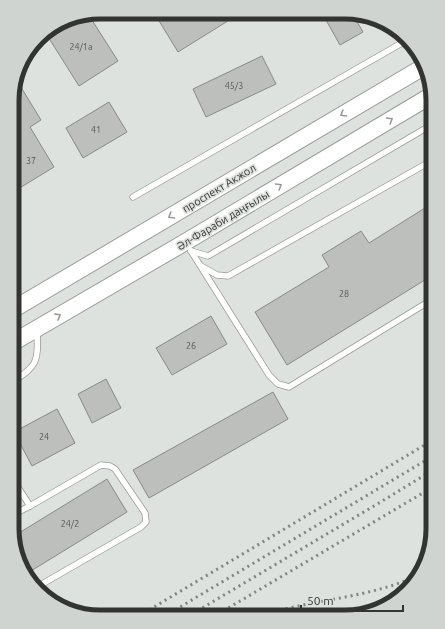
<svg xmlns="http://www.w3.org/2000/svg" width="445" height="629" font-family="Ubuntu,sans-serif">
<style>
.building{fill:#bcbfbb;stroke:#878a86}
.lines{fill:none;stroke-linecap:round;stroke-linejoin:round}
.service-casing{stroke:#989c98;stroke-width:7}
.secondary-casing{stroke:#989c98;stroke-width:18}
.service{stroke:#fff;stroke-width:5.5}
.secondary{stroke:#fff;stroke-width:16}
.rail{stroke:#818481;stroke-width:3;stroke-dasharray:2 4;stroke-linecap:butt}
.oneway{stroke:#989a98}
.labels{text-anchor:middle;stroke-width:3.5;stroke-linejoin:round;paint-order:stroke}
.number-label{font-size:9px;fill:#545754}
.street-label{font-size:11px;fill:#323432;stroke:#dee2de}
.rim{fill:none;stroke:#323432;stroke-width:5}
</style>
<rect width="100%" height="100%" fill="#dee2de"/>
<g class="building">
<path d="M322,13H352L363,32L340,45Z"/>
<path d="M239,14L178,52L156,16L212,15Z"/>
<path d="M72,17H90L118,61L79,86L45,32Z"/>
<path d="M262,56L276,84L206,117L193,89Z"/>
<path d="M16,79L41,120L30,127L54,167L13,192V89Z"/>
<path d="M109,102L127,132L83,158L66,128Z"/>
<path d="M433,203V275L287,365L255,312L329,267L322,255L361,231L369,243Z"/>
<path d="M211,316L227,344L172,375L156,348Z"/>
<path d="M106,379L121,408L92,423L78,394Z"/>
<path d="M273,392L288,419L149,498L133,470Z"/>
<path d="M57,409L75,443L32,466L14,432Z"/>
<path d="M107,479L127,512L26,574L21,567L14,536Z"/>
</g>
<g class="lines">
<defs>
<g id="service">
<path d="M419,55L424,65"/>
<path d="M133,197L407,40"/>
<path d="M191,251L269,375L278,384L289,387L433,299"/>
<path d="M191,251L208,256L433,124"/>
<path d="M201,266L217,275L228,276L433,160"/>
<path d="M12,382C39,365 38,361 37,330"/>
<path d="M12,478L30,506"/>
<path d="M12,515L30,506L101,465L110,466L115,469L145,513L146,522L141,527L37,587"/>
</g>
<g id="secondary">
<path d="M12,310L425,66"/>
<path d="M12,343L177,247L432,95"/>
</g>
</defs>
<use href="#service" class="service-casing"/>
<use href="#secondary" class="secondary-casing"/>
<use href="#service" class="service"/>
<use href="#secondary" class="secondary"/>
<g class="rail">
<path d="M139,616L433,440"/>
<path d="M165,616L433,456"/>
<path d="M187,617L379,503L433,470"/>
<path d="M213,617L433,487"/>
<path d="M257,617C310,599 368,599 419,575"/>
</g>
</g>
<defs><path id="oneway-chevron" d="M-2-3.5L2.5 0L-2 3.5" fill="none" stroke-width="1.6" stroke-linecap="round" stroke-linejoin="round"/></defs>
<g class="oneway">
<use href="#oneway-chevron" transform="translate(343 114) rotate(149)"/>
<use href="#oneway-chevron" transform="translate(390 120) rotate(-31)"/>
<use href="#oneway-chevron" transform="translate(279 186) rotate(-31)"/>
<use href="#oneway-chevron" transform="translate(171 216) rotate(149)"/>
<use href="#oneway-chevron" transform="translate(58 316) rotate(-30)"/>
</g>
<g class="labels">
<g class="number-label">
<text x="81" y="50">24/1а</text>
<text x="234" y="89">45/3</text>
<text x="96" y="133">41</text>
<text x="31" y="164">37</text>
<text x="344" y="297">28</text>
<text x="191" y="349">26</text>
<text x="44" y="440">24</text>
<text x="70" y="527">24/2</text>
</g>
<g class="street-label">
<text transform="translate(219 188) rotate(-31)" y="4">проспект Акжол</text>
<text transform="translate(223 220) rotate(-31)" y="4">Әл-Фараби даңғылы</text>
</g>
</g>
<path d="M0 0H445V629H0ZM100 19H345A81 81 0 0 1 426 100V529A81 81 0 0 1 345 610H100A81 81 0 0 1 19 529V100A81 81 0 0 1 100 19Z" fill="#d0d4d0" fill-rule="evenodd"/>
<path class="rim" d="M100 19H345A81 81 0 0 1 426 100V529A81 81 0 0 1 345 610H100A81 81 0 0 1 19 529V100A81 81 0 0 1 100 19Z"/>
<path d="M301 605v6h102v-6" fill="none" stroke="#323432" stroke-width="2"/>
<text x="307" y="605" font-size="12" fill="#323432" stroke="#dee2de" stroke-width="3" paint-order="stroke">50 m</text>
</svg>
